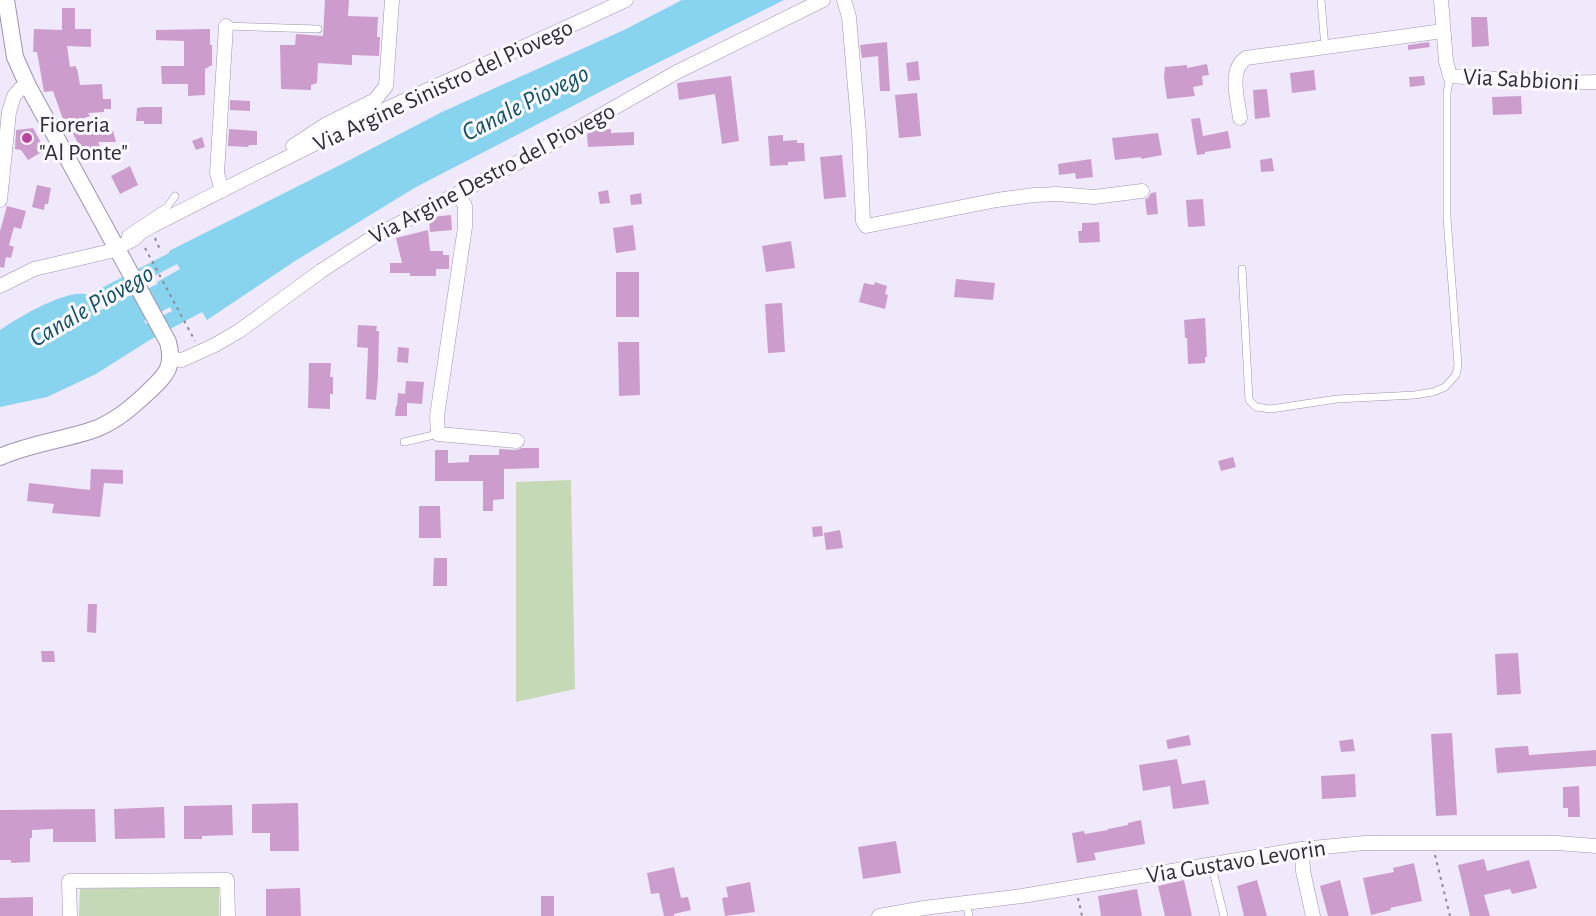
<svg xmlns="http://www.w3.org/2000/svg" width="1596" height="916" font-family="'Alegreya Sans',sans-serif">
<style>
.green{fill:#c6d9b6}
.water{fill:#88d4ee;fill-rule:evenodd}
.building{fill:#cc9dcc}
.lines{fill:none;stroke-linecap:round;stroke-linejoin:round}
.service-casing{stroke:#9e93b0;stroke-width:8}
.minor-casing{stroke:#9e93b0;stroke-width:15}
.tertiary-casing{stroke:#9e93b0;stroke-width:18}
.path{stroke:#8e8897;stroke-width:2;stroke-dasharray:3 4.5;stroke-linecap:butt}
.service{stroke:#fff;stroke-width:7}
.minor{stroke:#fff;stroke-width:14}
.tertiary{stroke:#fff;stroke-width:16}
.poi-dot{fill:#ba469f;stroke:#fbf9ff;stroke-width:2}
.labels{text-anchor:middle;stroke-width:6;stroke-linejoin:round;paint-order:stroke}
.street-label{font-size:24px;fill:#312d39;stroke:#fbf9ff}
.poi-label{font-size:24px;fill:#312d39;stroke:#fbf9ff;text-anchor:start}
.water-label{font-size:26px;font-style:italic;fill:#125365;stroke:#fbf9ff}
</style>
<rect width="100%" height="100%" fill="#f0e9fc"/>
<g class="green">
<path d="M571,480L575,689L516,702V482Z"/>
<path d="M219,886V916H79L80,889Z"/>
</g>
<path class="water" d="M682,0H784L623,80L416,187L295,261L207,320L202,312L148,341L96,374L47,397L0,407V330C17,318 69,287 88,295L169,253V251L342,164L442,112L624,30ZM177,264L180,269L157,282V284L143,291L126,297L97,312L95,307ZM170,307L172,311L146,324L144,321Z"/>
<g class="building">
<path d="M325,0H349L348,16L378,17L377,37H380L379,56L352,55V65L318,63L317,83L311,85V90L281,89L280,45H295L296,34L323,36Z"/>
<path d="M62,8H75V29H91V47L67,46L70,67L76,66V69L77,68L80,85L102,84L103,99H111V109H104V112L88,113L90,116L65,125L53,91L44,92L37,52H33L34,29L62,30Z"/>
<path d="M1471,17H1487L1489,46L1472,47Z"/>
<path d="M210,29V45H212V65L205,69V95L188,96V84H162L161,66H184V41L156,40V30Z"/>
<path d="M887,42L890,91H880L878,56L862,58L860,45Z"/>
<path d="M1429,42L1430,47L1408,50V45Z"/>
<path d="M918,61L920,80L908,81L906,63Z"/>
<path d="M1207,64L1209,75L1202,76L1203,85L1193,87L1195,96L1167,99L1164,78L1165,67L1187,65V68Z"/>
<path d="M1314,70L1316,90L1292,93L1290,73Z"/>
<path d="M731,76L739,141L722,144L715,94L679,100L677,83Z"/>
<path d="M1424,76L1425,85L1410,87L1409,77Z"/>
<path d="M1267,89L1270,117L1255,119L1253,90Z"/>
<path d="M917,93L921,136L899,138L895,95Z"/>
<path d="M1521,96L1522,114L1493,115L1492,97Z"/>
<path d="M230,100L250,101V111L230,110Z"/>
<path d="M144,107H162V124H144V121H136L137,108Z"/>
<path d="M1200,118L1203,136L1228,131L1231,148L1205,152V154L1197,155L1191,119Z"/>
<path d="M33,128L45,150L28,160L21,150L15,149L16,130Z"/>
<path d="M229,129L257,131V145H249L248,147L228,146Z"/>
<path d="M611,129V133L634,132V145L588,147L587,134L594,130Z"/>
<path d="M113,131L116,142H98L101,148L85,156L72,132Z"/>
<path d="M1158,133L1162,155L1141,159V157L1115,160L1112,138Z"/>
<path d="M783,135V141L797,140V143H804L805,161L788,162V165L770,166L768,136Z"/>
<path d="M202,137L205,147L196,150L192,141Z"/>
<path d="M842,155L846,197L824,199L820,157Z"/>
<path d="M1272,158L1274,171L1261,172L1260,160Z"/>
<path d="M1091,159L1093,177L1076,179L1075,173L1059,175L1058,164Z"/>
<path d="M130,166L138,185L120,194L111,176Z"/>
<path d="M37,185L51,188L48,204H45L44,210L32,207Z"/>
<path d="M608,190L610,203L600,204L598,192Z"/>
<path d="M1156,192L1158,214L1147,215L1145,199L1148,198L1151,193Z"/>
<path d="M641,193L642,204L631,205L630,195Z"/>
<path d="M1203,199L1205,226L1188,227L1186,200Z"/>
<path d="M7,206L26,211L21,229L14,227L9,245L14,247L11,258L6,257L4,268L0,267V231Z"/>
<path d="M451,215L452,230L430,232L429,219L432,217Z"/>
<path d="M1099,222L1100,242L1079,243L1078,231H1082V223Z"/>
<path d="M633,225L636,250L616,253L613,228Z"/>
<path d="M428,230L430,251H443V255H449V269H436V276H410V273H390V263H402L396,238Z"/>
<path d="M791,241L795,268L766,272L762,246Z"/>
<rect x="616" y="272" width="23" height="45"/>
<path d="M956,279L995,283L993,300L954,297Z"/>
<path d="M875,282L887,286L885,294L888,295L885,309L859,302L864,283L874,285Z"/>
<path d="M782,303L785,352L768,353L765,304Z"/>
<path d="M1205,318L1207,357H1205V363L1188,364L1187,338H1185L1184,320Z"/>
<path d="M358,325L377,326L376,331H379L378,378L376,400L366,399L368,348L357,347Z"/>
<path d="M618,342H639L640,395L619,396Z"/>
<path d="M398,347L409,348L408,363L397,362Z"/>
<path d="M309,363H331L330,377H333V394H330V409L308,408Z"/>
<path d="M406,381L424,382L422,404L407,403V416H395L396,406H397L398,393L405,394Z"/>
<path d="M522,448H539V468L504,469V499L493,500V511H483V481H435V450H448V463L469,462V455H499V449L516,450Z"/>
<path d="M1233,457L1236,467L1221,471L1218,461Z"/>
<path d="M91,469L123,470V484L104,483L100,517L52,513L54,504L27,501L29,483L90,490Z"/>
<path d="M419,506H440L441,538H419Z"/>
<path d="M822,526L823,536L813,537L812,527Z"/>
<path d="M840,530L843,548L826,550L824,533Z"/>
<path d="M434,558H447V586H433Z"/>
<path d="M88,604H97L96,633L87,632Z"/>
<path d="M41,651H54L55,662H42Z"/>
<path d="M1518,653L1521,694L1497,695L1495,654Z"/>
<path d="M1452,733L1457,815L1436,816L1431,734Z"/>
<path d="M1189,735L1191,745L1168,749L1166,740Z"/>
<path d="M1353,739L1355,751L1341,752L1339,741Z"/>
<path d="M1528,746L1529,755L1596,750V766L1497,773L1495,748Z"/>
<path d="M1177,759L1182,784L1205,780L1209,804L1173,809L1170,786L1143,791L1139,765Z"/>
<path d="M1355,774L1356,797L1322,799L1321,776Z"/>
<path d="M1579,786L1580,817H1568V808H1563V787Z"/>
<path d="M298,803L299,851H270V833H252V804Z"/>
<path d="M232,805L233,835L202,836V839H184V806Z"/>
<path d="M164,807L165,838L115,839L114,809Z"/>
<path d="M95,809L96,842H53V829L32,830V838H30V862L11,863V860H0V810Z"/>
<path d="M1141,820L1145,844L1094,853L1096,860L1077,863L1072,833L1084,831L1085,834L1108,830V829L1128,825V823Z"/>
<path d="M896,841L901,873L863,879L858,847Z"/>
<path d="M1484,859L1487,871L1529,860L1537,888L1512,894L1510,889L1484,895L1490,916H1470L1458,865Z"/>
<path d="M1414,863L1422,901L1390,908L1391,910L1371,915L1363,878L1394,872L1393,868Z"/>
<path d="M674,867L681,898L688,897L691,910L674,914V916H664L659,893L651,894L647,873Z"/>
<path d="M1184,880L1192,916H1165L1158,886Z"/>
<path d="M1257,880L1267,916H1244L1237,886Z"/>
<path d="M1340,880L1349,916H1328L1320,886Z"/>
<path d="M750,882L755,912L725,916L722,898L728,897L726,887Z"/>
<path d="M300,888L301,916H266V889Z"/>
<path d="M1137,889L1142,916H1101L1098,896Z"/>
<rect x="541" y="896" width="13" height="20"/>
<path d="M33,897V916H0V898Z"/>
</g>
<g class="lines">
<defs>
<g id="service">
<path d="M1321,0L1325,48"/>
<path d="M226,26L318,29"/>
<path d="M124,243L126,234L167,207L175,196"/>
<path d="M1242,269L1249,400L1256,407L1271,409L1337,399L1415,395L1433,392L1445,387L1456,375L1458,365L1447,218V93L1450,76"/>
<path d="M404,442L438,434"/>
<path d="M1211,863L1224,916"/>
<path d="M966,903L969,916"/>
</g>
<g id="minor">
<path d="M844,0L849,17L859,134L863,221L866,226L997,200L1034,195L1057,194L1094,197L1142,191"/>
<path d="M1441,0L1446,61L1450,76L1561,83L1596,82"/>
<path d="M1240,118C1238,100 1228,70 1246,58L1443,31"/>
<path d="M293,146L325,125L375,100L386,86L392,0"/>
<path d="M222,191L217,173L226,26"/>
<path d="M458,194L465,206V227L437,416L438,434L517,441"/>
<path d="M0,200L9,112L14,96L20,89L28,86"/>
<path d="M0,286L34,269L111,251L134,239L141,232L152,226C239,182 325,137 414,96C485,64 556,33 626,0"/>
<path d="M171,359L182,360L215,345L239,331L321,271L373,237L519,162L677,72L823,0"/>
<path d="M1302,849L1303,871L1313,916"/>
<path d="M70,916L69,881L227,880L228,916"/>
<path d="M879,916L924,908L1022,896L1302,849L1365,843H1557L1596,846"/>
</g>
<path id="tertiary" d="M0,457C31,443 66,440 98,428C117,420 132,407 147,393C165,376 175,368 168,342L28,86L15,57L6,0"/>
</defs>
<use href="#service" class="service-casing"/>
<use href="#minor" class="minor-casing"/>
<use href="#tertiary" class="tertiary-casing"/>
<g class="path">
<path d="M155,238L161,252"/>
<path d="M145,248L195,341"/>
<path d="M1435,855L1450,916"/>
<path d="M1078,898L1082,916"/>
</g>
<use href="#service" class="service"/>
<use href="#minor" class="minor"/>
<use href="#tertiary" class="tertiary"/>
</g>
<circle class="poi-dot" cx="27" cy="138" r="6"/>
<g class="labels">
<g class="street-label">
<text transform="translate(1521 79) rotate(3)" y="8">Via Sabbioni</text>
<text transform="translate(443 85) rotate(-25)" y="8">Via Argine Sinistro del Piovego</text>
<text transform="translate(492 173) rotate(-28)" y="8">Via Argine Destro del Piovego</text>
<text transform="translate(1236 861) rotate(-9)" y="8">Via Gustavo Levorin</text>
</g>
<g class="poi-label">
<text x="39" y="132">Fioreria<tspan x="39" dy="28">"Al Ponte"</tspan></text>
</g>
<g class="water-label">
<text transform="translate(525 102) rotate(-27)" y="9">Canale Piovego</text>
<text transform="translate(91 305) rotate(-30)" y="9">Canale Piovego</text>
</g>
</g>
</svg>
